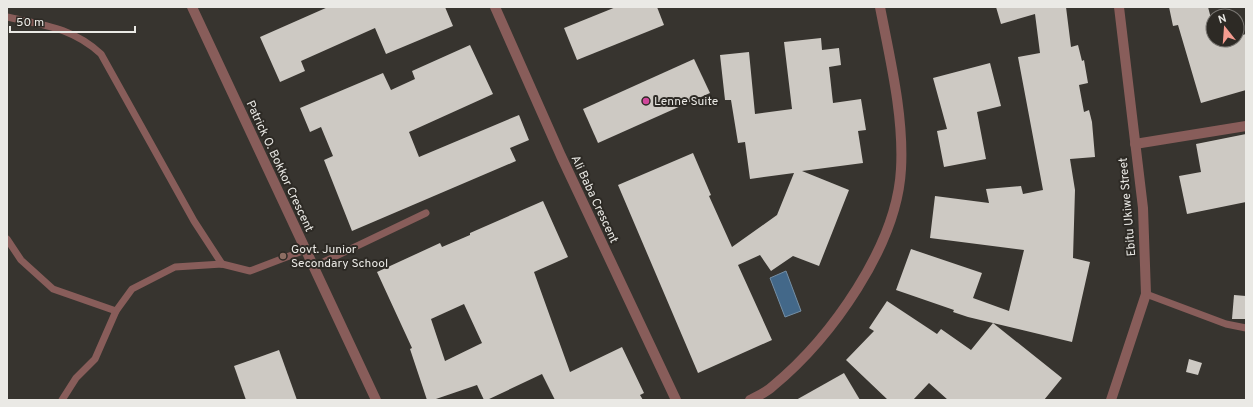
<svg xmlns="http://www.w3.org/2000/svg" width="1253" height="407" font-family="Overpass,sans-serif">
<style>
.water{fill:#436889;stroke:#758fa5}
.building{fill:#cdc9c3;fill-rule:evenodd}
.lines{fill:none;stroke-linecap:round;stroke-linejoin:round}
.lane{stroke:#885d5a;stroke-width:7}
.street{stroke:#885d5a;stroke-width:10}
.hotel-dot{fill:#d1479c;stroke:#2d2a25;stroke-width:1.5}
.education-dot{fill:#8d6e63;stroke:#2d2a25;stroke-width:1.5}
.labels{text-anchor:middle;stroke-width:4;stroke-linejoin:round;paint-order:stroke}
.poi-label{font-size:12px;fill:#eae9e5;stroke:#2d2a25;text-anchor:start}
.street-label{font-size:12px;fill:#eae9e5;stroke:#2d2a25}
</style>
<rect width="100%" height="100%" fill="#37342f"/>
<path class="water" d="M786,271L801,311L785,317L770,278Z"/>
<g class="building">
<path d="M328,7H445L453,26L386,54L375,28L301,61L305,71L280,82L260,37Z"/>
<path d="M616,7H657L664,25L577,60L564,28Z"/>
<path d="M996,7H1066L1071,47L1078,45L1082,61L1084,60L1088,83L1079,85L1084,112L1089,110L1092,122L1095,157L1070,159L1075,190L1073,258L1090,262L1072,342L968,317L953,312L954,310L896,290L911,249L982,273L973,298L1009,311L1024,250L930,238L935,196L989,203L986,189L1021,186L1023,194L1043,190L1018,57L1040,53L1035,14L1001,24Z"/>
<path d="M1169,7H1208L1213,26V40H1237V29L1239,36L1246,34V90L1201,103L1178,25L1173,26Z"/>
<path d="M821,38L822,50L839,48L841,65L829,67L833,103L861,99L866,130L858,131L863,163L802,171L849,190L819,266L793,256L771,271L760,255L738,265L772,340L698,373L618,185L693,153L711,195L709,196L732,247L777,215L794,173L750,179L745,142L738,143L731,100H725L720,55L749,52L755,114L792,109L784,42Z"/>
<path d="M470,45L493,94L409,132L419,157L519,115L529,140L510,148L516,161L352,231L324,160L333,156L321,127L310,132L300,108L383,73L391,90L415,79L412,71Z"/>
<path d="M694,59L710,93L598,143L583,109Z"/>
<path d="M990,63L1001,106L977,112L986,159L944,167L937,131L947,129L933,78Z"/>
<path d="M1246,134V202L1187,214L1179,176L1201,172L1196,144Z"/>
<path d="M543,201L568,257L534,272L570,372L622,347L644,393L640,395L643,400H555L542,374L487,400H484L477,385L433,400H427L410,349L412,348L377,272L440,243L442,247L470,235V233ZM464,304L482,343L445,361L431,319Z"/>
<path d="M1234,295L1246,296V319H1232Z"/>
<path d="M887,301L937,334L941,329L971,350L993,323L1062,378L1044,400H948L929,383L913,400H888L846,360L874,331L869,328Z"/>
<path d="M279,350L297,400H246L234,366Z"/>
<path d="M1189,359L1202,363L1198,375L1186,372Z"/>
<path d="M844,373L860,400H796Z"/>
</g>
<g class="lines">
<g class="lane">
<path d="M7,17C44,25 73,28 101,54L194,221L222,264"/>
<path d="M7,239L21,260L53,289L116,311"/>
<path d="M313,267L426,213"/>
<path d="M1146,294L1226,324L1246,328"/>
<path d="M62,400L76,378L95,359L116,311L132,289L175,267L222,264L250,271L305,250"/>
</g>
<g class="street">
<path d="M192,7L376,400"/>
<path d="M495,7L561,156L676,400"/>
<path d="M1135,144L1246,126"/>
<path d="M750,400C758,396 767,392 773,386C831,338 897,246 901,169C904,116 890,59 880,7"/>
<path d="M1111,400L1146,294L1143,208L1119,7"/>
</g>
</g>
<circle class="hotel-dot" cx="646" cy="101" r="4"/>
<circle class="education-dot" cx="283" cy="256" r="4"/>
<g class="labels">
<g class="poi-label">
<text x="654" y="105">Lenne Suite</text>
<text x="291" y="253">Govt. Junior<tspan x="291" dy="14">Secondary School</tspan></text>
</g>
<g class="street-label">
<text transform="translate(280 166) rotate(65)" y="4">Patrick O. Bokkor Crescent</text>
<text transform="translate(595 199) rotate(65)" y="4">Ali Baba Crescent</text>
<text transform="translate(1127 207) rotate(-95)" y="4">Ebitu Ukiwe Street</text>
</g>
</g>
<rect width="1253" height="407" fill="none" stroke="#eae9e5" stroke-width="16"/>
<g transform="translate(1225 28) rotate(343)"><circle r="19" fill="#2d2a25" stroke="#797672"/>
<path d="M0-3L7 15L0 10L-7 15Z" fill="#f59c90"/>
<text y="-6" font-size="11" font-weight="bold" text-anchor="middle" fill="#eae9e5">N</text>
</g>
<path d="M10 26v6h125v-6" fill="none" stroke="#eae9e5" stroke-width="2"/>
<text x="16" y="26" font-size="12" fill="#eae9e5" stroke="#2d2a25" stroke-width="3" paint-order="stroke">50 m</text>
</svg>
